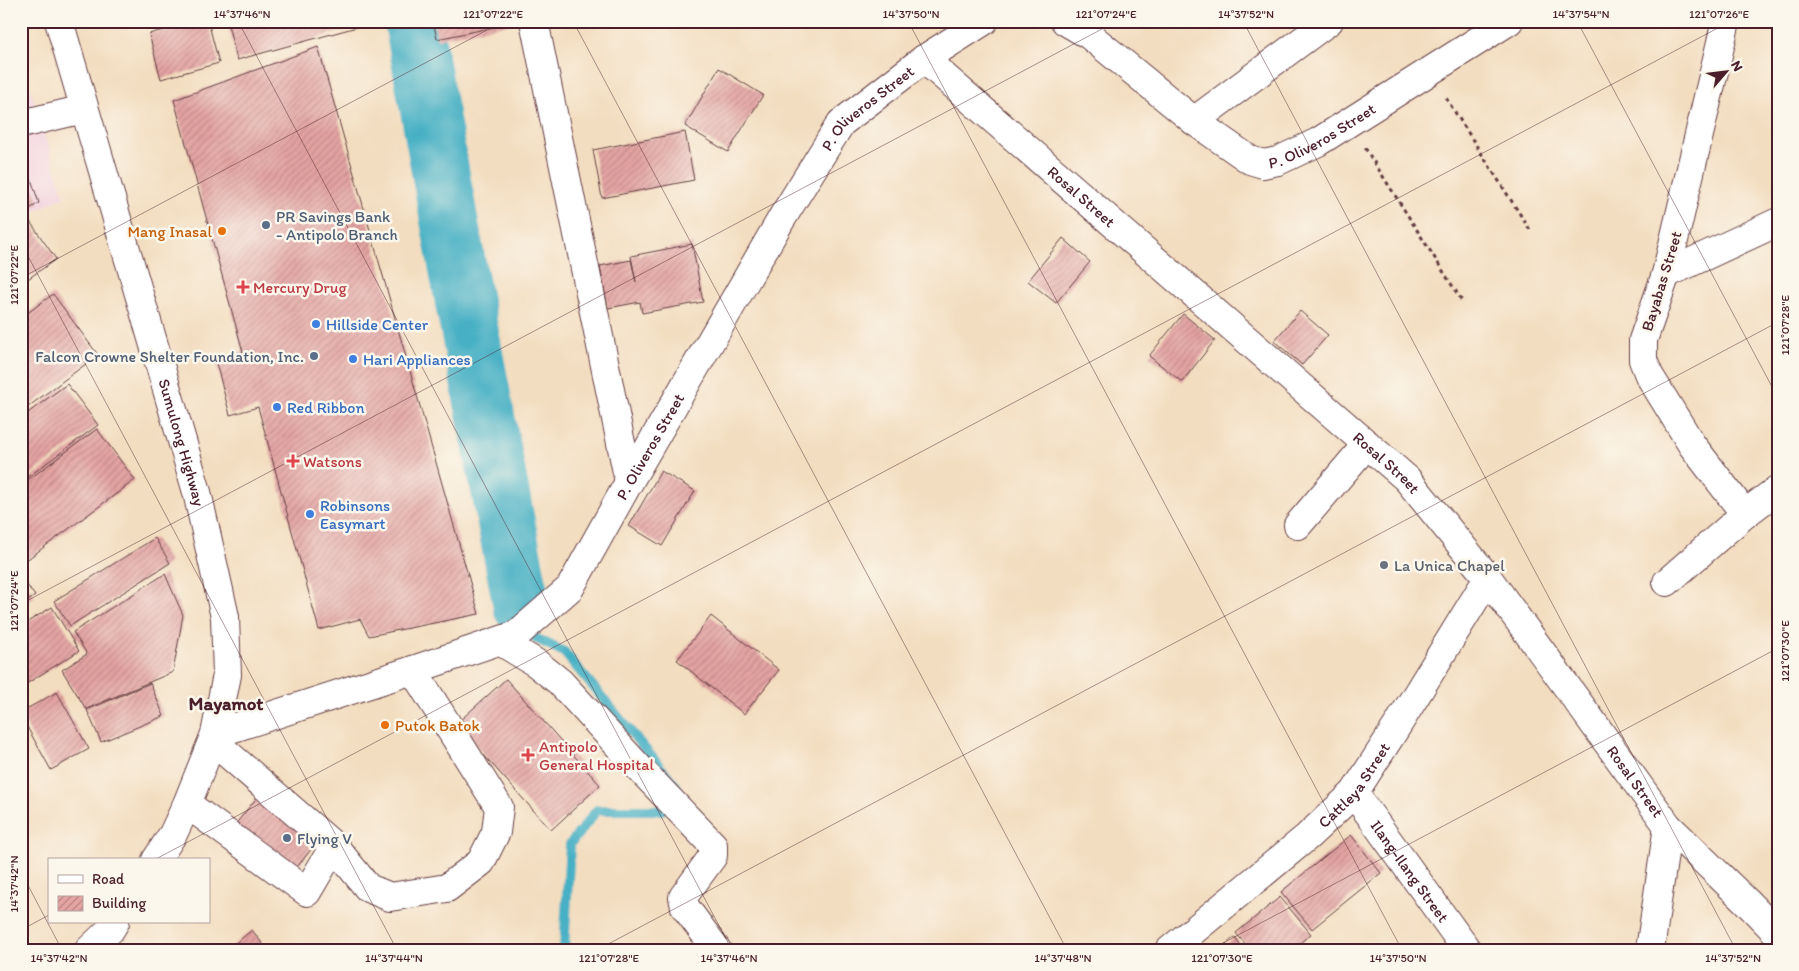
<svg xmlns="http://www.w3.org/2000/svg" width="1799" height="971" font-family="Itim,sans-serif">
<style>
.built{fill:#f3cfde}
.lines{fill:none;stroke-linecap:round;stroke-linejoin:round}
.stream{stroke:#46b0c4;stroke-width:10}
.river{stroke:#46b0c4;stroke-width:58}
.building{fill:url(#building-hatch)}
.minor-casing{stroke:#633c41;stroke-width:30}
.major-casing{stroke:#633c41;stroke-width:30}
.path{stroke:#633c41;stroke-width:3;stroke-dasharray:4 4;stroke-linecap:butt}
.minor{stroke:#fff;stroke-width:28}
.major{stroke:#fff;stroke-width:28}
.ticks{fill:none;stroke:#4a1f2b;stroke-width:1;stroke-opacity:0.45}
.service-dot{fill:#5c6f8a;stroke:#fbf7ec;stroke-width:2}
.food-dot{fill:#e8710a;stroke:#fbf7ec;stroke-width:2}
.health-dot{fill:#e0444e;stroke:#fbf7ec;stroke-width:2}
.shop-dot{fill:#3f7fe0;stroke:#fbf7ec;stroke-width:2}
.worship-dot{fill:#6b7280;stroke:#fbf7ec;stroke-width:2}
.labels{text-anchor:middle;stroke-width:5;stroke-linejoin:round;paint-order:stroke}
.street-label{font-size:16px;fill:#4a1f2b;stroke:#fbf7ec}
.service-label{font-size:16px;fill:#4e5e75;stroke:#fbf7ec;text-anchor:start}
.food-label{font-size:16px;fill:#c56008;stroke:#fbf7ec;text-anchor:end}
.health-label{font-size:16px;fill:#be3a42;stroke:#fbf7ec;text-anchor:start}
.shop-label{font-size:16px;fill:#366cbe;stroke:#fbf7ec;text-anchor:start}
.worship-label{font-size:16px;fill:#5b616d;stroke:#fbf7ec;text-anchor:start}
.quarter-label{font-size:19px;font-weight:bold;fill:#4a1f2b;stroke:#fbf7ec}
.neatline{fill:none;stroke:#4a1f2b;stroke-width:2}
.ticks-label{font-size:12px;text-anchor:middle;fill:#4a1f2b}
</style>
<defs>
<pattern id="building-hatch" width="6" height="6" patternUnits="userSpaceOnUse" patternTransform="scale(1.25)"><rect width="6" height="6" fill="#e4a4a3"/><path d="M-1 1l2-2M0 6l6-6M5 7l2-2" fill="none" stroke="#bb8585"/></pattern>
</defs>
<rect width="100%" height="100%" fill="#fbf7ec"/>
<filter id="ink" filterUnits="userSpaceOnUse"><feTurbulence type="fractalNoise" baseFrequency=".02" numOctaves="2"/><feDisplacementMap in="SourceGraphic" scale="10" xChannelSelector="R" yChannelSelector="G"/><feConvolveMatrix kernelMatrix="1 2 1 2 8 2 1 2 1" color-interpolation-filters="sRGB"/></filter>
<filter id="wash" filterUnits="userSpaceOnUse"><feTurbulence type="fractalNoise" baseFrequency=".0096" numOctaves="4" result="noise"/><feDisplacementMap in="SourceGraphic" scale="20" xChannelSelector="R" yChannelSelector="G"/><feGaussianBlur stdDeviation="1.12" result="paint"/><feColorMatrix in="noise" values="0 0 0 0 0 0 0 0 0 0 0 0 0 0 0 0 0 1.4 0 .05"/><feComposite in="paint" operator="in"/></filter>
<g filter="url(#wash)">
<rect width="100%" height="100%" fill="#f3ddc0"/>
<path class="built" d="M21,60L64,196L21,219Z"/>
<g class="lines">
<g class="stream">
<path d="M531,636L564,652L676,786"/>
<path d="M564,950L570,844L597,810H662"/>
</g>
<path class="river" d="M413,21L461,286L522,606"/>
</g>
<g id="blocks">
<g class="building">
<path d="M194,21H208L219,63L161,79L149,34Z"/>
<path d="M227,21H375V22L237,60Z"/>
<path d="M433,21H513L514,23L437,39Z"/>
<path d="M318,47L479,614L369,636L360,619L319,630L258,407L230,415L215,359L243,352L174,100Z"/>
<path d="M719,68L763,95L728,152L685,126Z"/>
<path d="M685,132L694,180L602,198L593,150Z"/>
<path d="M26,164L39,203L21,214V166Z"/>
<path d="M26,216L56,259L21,284V219Z"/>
<path d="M1063,238L1090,262L1056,303L1028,281Z"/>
<path d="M692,244L703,302L642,313L640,302L608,308L600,266L631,260L636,282L631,256Z"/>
<path d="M53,294L98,355L21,412V349L27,345L21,338V318Z"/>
<path d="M1300,311L1328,335L1302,365L1274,341Z"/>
<path d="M1183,314L1215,340L1182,382L1149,356Z"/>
<path d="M67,384L98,425L21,482V418Z"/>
<path d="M97,429L135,480L21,564V485Z"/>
<path d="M661,471L695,491L662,546L629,526Z"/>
<path d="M155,538L170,563L70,626L54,601Z"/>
<path d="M165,574L183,615L173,672L86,709L62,670L87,654L73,632Z"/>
<path d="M21,577L35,596L21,606Z"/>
<path d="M52,607L79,651L21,687V626Z"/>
<path d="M711,616L779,670L744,714L677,660Z"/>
<path d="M506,679L600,785L551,830L456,724Z"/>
<path d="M150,683L164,716L101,742L87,710Z"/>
<path d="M57,692L89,749L51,770L21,716V712Z"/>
<path d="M259,795L318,841L292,873L234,826Z"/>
<path d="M1351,835L1381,873L1312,929L1281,892Z"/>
<path d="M1280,897L1311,934L1291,950H1250L1236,933Z"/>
<path d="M252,930L267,950H227Z"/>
<path d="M1235,937L1244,950H1218Z"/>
</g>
</g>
</g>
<g filter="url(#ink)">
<use href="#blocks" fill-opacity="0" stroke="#633c41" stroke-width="1"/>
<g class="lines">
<defs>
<g id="minor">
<path d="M534,21L629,482"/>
<path id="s1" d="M1065,21L1089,35L1194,121L1250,160L1263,164L1278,161L1318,142L1509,21"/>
<path d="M1726,21L1666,274L1643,340V360L1649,375L1692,445L1745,514"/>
<path id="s2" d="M924,59L1407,479L1488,578L1668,826L1747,902L1778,934"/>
<path d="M1194,121L1329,21"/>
<path d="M21,124L84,109"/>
<path d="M1666,274L1778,222"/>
<path d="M1298,525L1367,444"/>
<path d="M1667,582L1745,514L1778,489"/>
<path d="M500,641L536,663L560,682L642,771L713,845V856L683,897L685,907L717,950"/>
<path id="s3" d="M215,734L413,670L516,635L570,588L629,482L782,218L841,123L924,59L984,21"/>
<path d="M213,741L334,846L368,888L390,897L447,888L481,862L496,832L499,807L413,670"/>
<path id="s4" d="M1354,793L1467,950"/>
<path d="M187,804L307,892L334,846"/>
<path id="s5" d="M1170,950L1307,837L1354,793L1399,723L1488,578"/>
<path d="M1650,950L1668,826"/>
</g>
<g id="major">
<path id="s6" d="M59,21L197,492L225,617L227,675L215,734L187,804L173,834L156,860"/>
<path d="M89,950L110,930L115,922"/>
</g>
</defs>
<use href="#minor" class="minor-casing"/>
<use href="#major" class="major-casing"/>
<g class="path">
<path d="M1446,98L1532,233"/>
<path d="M1365,148L1462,301"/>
</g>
<use href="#minor" class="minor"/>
<use href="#major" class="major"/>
</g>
</g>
<path class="ticks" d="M238,21L732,950M573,21L1067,950M908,21L1402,950M1243,21L1736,950M1577,21L1778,398M21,243L397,950M21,278L504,21M21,604L1117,21M154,860L1731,21M21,872L62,950M21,930L49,915M597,950L1778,322M1210,950L1778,648"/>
<g class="service-dot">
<circle cx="266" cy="225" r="5"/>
<circle cx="314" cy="356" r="5"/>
<circle cx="287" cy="838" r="5"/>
</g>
<g class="food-dot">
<circle cx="222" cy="231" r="5"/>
<circle cx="385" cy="725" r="5"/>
</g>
<g class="health-dot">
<path d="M240.5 279.5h5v5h5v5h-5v5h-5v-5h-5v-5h5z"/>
<path d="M290.5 453.5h5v5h5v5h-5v5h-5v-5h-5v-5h5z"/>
<path d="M525.5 747.5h5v5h5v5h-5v5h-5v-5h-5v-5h5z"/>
</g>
<g class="shop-dot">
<circle cx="316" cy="324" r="5"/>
<circle cx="353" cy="359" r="5"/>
<circle cx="277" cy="407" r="5"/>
<circle cx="310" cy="514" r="5"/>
</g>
<circle class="worship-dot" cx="1384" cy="565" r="5"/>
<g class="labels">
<g class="street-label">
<text dy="6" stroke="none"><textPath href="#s3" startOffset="956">P. Oliveros Street</textPath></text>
<text dy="6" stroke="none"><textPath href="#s1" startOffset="311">P. Oliveros Street</textPath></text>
<text dy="6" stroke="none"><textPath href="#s2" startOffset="209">Rosal Street</textPath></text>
<text transform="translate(1661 281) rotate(-73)" y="6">Bayabas Street</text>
<text dy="6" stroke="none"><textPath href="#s6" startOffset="439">Sumulong Highway</textPath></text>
<text dy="6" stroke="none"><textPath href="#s3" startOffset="551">P. Oliveros Street</textPath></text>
<text dy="6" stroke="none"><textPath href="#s2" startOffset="614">Rosal Street</textPath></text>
<text dy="6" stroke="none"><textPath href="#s2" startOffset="1019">Rosal Street</textPath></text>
<text dy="6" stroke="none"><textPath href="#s5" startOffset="248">Cattleya Street</textPath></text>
<text dy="6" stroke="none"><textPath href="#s4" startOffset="96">Ilang-Ilang Street</textPath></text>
</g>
<g class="service-label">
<text x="276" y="222">PR Savings Bank<tspan x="276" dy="18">- Antipolo Branch</tspan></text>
<text x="304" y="362" text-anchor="end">Falcon Crowne Shelter Foundation, Inc.</text>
<text x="297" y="844">Flying V</text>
</g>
<g class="food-label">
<text x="212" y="237">Mang Inasal</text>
<text x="395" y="731" text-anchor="start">Putok Batok</text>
</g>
<g class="health-label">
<text x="253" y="293">Mercury Drug</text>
<text x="303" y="467">Watsons</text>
<text x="539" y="752">Antipolo<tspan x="539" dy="18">General Hospital</tspan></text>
</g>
<g class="shop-label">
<text x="326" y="330">Hillside Center</text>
<text x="363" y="365">Hari Appliances</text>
<text x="287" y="413">Red Ribbon</text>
<text x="320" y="511">Robinsons<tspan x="320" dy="18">Easymart</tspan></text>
</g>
<g class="worship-label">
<text x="1394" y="571">La Unica Chapel</text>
</g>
<g class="quarter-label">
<text x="226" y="710">Mayamot</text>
</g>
</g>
<rect width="1799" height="971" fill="none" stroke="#fbf7ec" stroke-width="55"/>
<rect x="48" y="858" width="162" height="65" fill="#fbf7ec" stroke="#b4a19f"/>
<rect x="58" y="875" width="25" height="8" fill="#ffffff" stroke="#b4a19f"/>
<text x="92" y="884" font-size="15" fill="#4a1f2b">Road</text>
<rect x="58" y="896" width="25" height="15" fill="url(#building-hatch)" stroke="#b4a19f"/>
<text x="92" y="908" font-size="15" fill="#4a1f2b">Building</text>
<g transform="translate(1726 72) rotate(62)" stroke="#fbf7ec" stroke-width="4" paint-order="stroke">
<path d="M0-4L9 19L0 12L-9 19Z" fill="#4a1f2b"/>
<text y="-8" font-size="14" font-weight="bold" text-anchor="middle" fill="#4a1f2b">N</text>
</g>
<rect x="28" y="28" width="1744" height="916" class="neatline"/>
<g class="ticks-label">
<text x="242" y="18">14°37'46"N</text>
<text x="493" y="18">121°07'22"E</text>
<text x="911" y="18">14°37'50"N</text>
<text x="1106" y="18">121°07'24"E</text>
<text x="1246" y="18">14°37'52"N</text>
<text x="1581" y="18">14°37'54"N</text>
<text x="1719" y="18">121°07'26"E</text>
<text transform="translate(14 275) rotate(-90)" y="4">121°07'22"E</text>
<text transform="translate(1785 325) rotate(-90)" y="4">121°07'28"E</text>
<text transform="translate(14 601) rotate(-90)" y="4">121°07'24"E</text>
<text transform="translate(1785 651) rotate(-90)" y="4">121°07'30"E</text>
<text transform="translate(14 884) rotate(-90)" y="4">14°37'42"N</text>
<text x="59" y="962">14°37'42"N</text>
<text x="394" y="962">14°37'44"N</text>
<text x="609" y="962">121°07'28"E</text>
<text x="729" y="962">14°37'46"N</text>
<text x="1063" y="962">14°37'48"N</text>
<text x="1222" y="962">121°07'30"E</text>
<text x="1398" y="962">14°37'50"N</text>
<text x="1733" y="962">14°37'52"N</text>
</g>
</svg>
